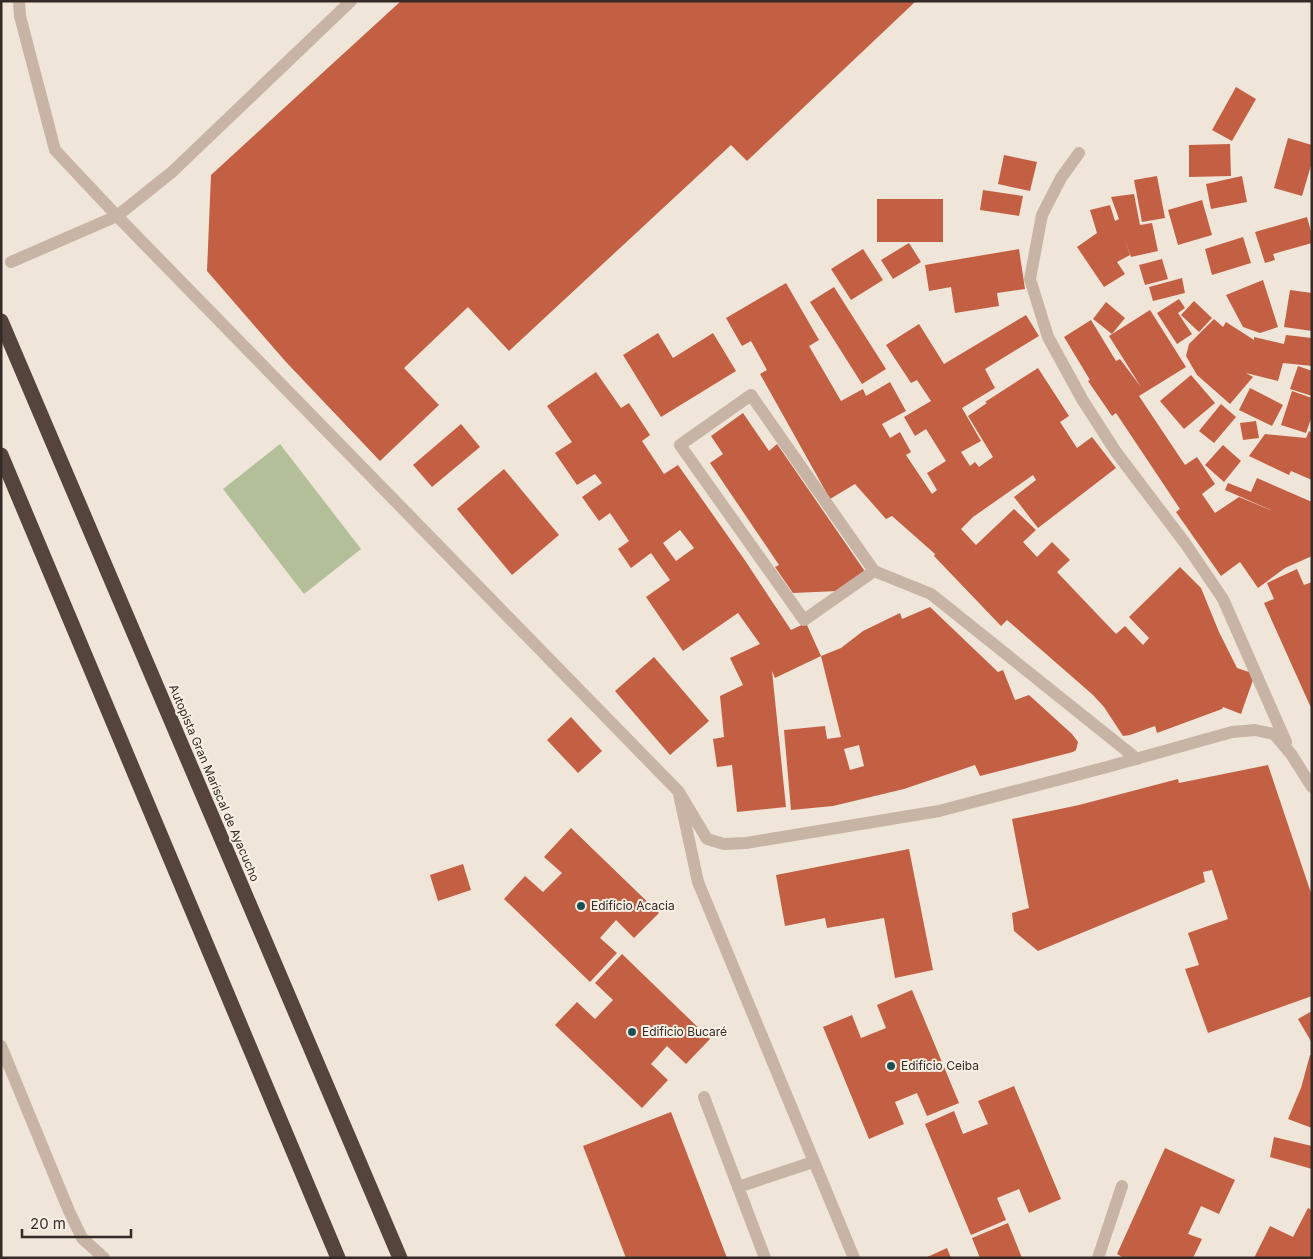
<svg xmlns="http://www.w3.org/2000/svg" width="1313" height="1259" font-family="Inter,sans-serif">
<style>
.grass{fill:#b3bf99}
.building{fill:#c36044;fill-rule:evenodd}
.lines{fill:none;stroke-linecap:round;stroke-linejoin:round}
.lane{stroke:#c8b4a5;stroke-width:12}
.street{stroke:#c8b4a5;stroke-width:12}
.highway{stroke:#55443d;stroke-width:15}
.poi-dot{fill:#1d5254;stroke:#f8efe5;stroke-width:2}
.labels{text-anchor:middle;stroke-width:4;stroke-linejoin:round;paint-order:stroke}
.street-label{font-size:12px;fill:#342a26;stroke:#f8efe5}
.poi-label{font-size:12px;fill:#342a26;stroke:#f8efe5;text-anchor:start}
</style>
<rect width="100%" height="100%" fill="#f0e5d9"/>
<path class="grass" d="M280,444L361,549L304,594L223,489Z"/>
<g class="building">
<path d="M401,1H916L747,161L731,145L509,351L468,307L404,368L439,405L380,461L286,362L207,271L211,175Z"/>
<path d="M1236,87L1256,99L1232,141L1212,130Z"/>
<path d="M1288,138L1312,145V162L1302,196L1274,188Z"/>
<path d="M1230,144L1231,176L1189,177V145Z"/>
<path d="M1004,155L1037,162L1030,191L998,184Z"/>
<path d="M1157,176L1165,218L1142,222L1134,180Z"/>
<path d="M1242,176L1247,202L1211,209L1206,184Z"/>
<path d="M983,190L1023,196L1019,216L980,210Z"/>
<path d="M1134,194L1140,225L1152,223L1158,251L1131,257L1125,240L1130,255L1117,262L1125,274L1104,287L1077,247L1097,233L1090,210L1110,205L1115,221L1119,219L1111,197Z"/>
<rect x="877" y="199" width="66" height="43"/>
<path d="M1202,200L1212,235L1178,245L1168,210Z"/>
<path d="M1307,217L1312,235V243L1273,254L1275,260L1265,263L1255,232Z"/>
<path d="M1243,237L1251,263L1212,275L1205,249Z"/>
<path d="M909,243L921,262L893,279L881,260Z"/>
<path d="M863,249L883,280L851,300L831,269Z"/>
<path d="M1019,249L1025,289L997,293L999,306L955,313L951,287L929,291L925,265Z"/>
<path d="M1162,259L1168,279L1145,285L1139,265Z"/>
<path d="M1182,278L1185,293L1153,301L1149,287Z"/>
<path d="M1263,280L1278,327L1260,333L1243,327L1226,295Z"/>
<path d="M786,283L819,340L809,346L841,401L863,389L866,396L890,382L906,411L882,424L890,438L900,432L911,452L906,455L932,494L937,490L927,473L946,461L926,429L915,436L904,417L931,401L917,380L911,383L886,345L919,324L944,364L1026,315L1039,336L985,369L995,388L962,408L981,441L961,452L970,466L975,462L979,467L993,457L968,416L987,403L985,402L1038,368L1069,416L1060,422L1077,448L1092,437L1116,468L1038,528L1014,497L1036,480L1033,475L973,517L961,529L976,545L1014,509L1036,530L1023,542L1037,557L1052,542L1070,560L1057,572L1116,634L1125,626L1143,645L1149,638L1129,617L1180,567L1201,588L1219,632L1237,668L1255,674L1241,714L1223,707L1222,709L1157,733L1155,726L1130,735L1123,736L1104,707L1093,695L1007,620L1001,626L934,556L935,554L892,516L886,519L855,484L830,499L760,374L767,370L751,341L742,346L726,318Z"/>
<path d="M834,287L886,369L862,384L810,302Z"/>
<path d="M1290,290L1312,293V331L1284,327Z"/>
<path d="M1179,299L1185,308L1178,313L1192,334L1177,344L1157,313Z"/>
<path d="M1194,301L1212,318L1199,332L1181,315Z"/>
<path d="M1106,302L1125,318L1112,334L1093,319Z"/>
<path d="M1150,310L1186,367L1139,396L1185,465L1197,457L1215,484L1202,494L1215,513L1239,497L1280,514L1225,490L1228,483L1251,492L1257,478L1312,502V556L1285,568L1258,588L1240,562L1221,576L1176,512L1180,509L1116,413L1112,416L1088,381L1090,380L1064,337L1091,320L1116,361L1120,359L1141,387L1109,336Z"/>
<path d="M1214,319L1223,327L1226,322L1254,340V337L1284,344L1286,335L1312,338V366L1283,363L1278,381L1246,373L1253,377L1230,404L1197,375L1186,356L1189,344Z"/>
<path d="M658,333L673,358L713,333L736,371L661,417L623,355Z"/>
<path d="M1298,366L1312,371V396L1290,389Z"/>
<path d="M596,372L621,408L629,403L650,435L642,441L664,474L678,465L744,559L791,630L806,623L821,656L841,648L863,631L900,613L902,619L930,607L998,672L1003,670L1015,700L1029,695L1072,734L1078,742L1076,750L1073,752L980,776L975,765L904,789L833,806L791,810L784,730L825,726L827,739L841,737L821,656L775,678L772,671L786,807L737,812L732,765L717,767L713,739L724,737L720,696L743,685L730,658L760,644L738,613L683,651L646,597L670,580L651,553L631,568L618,549L629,541L610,513L599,521L582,497L602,483L595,474L577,485L555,453L572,442L547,406ZM680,530L694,548L676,561L663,543ZM859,745L864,766L850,770L844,749Z"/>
<path d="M1191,375L1215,403L1184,429L1160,401Z"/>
<path d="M1250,388L1283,405L1272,426L1239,410Z"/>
<path d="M1292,391L1312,398V416L1306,433L1281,425Z"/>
<path d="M1221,404L1236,417L1214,443L1199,431Z"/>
<path d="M743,413L769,451L777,444L866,573L838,591L793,593L775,567L779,565L710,463L723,454L711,436Z"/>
<path d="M1256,421L1259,438L1243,440L1240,423Z"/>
<path d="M461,424L480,447L432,487L413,465Z"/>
<path d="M1309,431L1312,433V480L1291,471L1289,475L1249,456L1265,434L1306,438Z"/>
<path d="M1223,445L1241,461L1224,482L1205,465Z"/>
<path d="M504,469L559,535L512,575L457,509Z"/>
<path d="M1297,569L1304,585L1312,582V710L1264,603L1274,599L1267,583Z"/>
<path d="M654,657L709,721L670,755L615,691Z"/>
<path d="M571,717L602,751L578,773L547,740Z"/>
<path d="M1268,765L1312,896V996L1208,1033L1185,969L1199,965L1188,933L1228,919L1212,870L1203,872L1205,882L1038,951L1014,931L1012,913L1029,908L1012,819L1079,805L1178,779L1179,783Z"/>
<path d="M571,828L659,913L634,938L616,920L600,938L617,953L590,982L504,899L525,876L543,892L562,873L544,857Z"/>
<path d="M909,849L933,970L895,978L884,918L827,928L825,918L785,926L776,875Z"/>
<path d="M463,864L471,890L438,901L430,875Z"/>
<path d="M622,954L710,1039L686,1064L667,1046L651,1064L668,1080L642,1108L555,1025L577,1002L595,1019L613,1000L595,983Z"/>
<path d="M912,990L959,1103L927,1116L917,1093L895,1102L904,1124L869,1139L823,1027L852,1015L861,1038L886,1028L877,1005Z"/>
<path d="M1312,1011V1043L1298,1019Z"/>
<path d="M1310,1055H1312V1128L1288,1119L1301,1088Z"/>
<path d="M1014,1086L1061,1199L1029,1213L1019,1189L997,1198L1006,1220L971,1235L925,1124L954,1111L963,1134L988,1124L978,1101Z"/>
<path d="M671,1112L727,1258H626L583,1146Z"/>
<path d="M1274,1137L1312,1146V1169L1270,1157Z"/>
<path d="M1165,1148L1235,1180L1219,1214L1201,1206L1188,1234L1202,1239L1193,1258H1124L1117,1254Z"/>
<path d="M1308,1208L1312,1210V1258H1254L1270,1226L1293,1237Z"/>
<path d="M1008,1223L1022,1258H980L972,1238Z"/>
<path d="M947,1248L951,1258H925Z"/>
</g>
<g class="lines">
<g class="lane">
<path d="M19,1L20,16L55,150L117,216L172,172L351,1"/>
<path d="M679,794L698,882L854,1258"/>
<path d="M1,1046L69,1211L82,1238L104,1258"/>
<path d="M704,1097L765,1258"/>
<path d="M738,1187L813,1162"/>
</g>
<g class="street">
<path d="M1079,153L1061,178L1042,215L1030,279L1048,337L1082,399L1116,452L1185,543L1223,599L1286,742"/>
<path d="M11,262L117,216L679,792L707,839L724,844L746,843L939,811L1107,767L1232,732L1255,730L1274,734L1291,754L1312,787"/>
<path d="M751,395L874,571L804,620L680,445Z"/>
<path d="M874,571L931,594L1137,759"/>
<path d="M1098,1258L1122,1186"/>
</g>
<g class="highway">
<path d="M1,321L400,1258"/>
<path d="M1,455L338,1258"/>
</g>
</g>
<g class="poi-dot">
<circle cx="581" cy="906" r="5"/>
<circle cx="632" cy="1032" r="5"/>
<circle cx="891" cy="1066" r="5"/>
</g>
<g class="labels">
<g class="street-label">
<text transform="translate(214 783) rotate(67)" y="4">Autopista Gran Mariscal de Ayacucho</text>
</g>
<g class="poi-label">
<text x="591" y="910">Edificio Acacia</text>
<text x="642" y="1036">Edificio Bucaré</text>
<text x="901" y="1070">Edificio Ceiba</text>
</g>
</g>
<rect width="1313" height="1259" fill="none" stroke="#342a26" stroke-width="5"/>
<path d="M22 1229v8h109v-8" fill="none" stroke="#342a26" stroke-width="2.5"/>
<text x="30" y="1229" font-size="15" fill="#342a26" stroke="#f8efe5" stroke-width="4" paint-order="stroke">20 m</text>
</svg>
